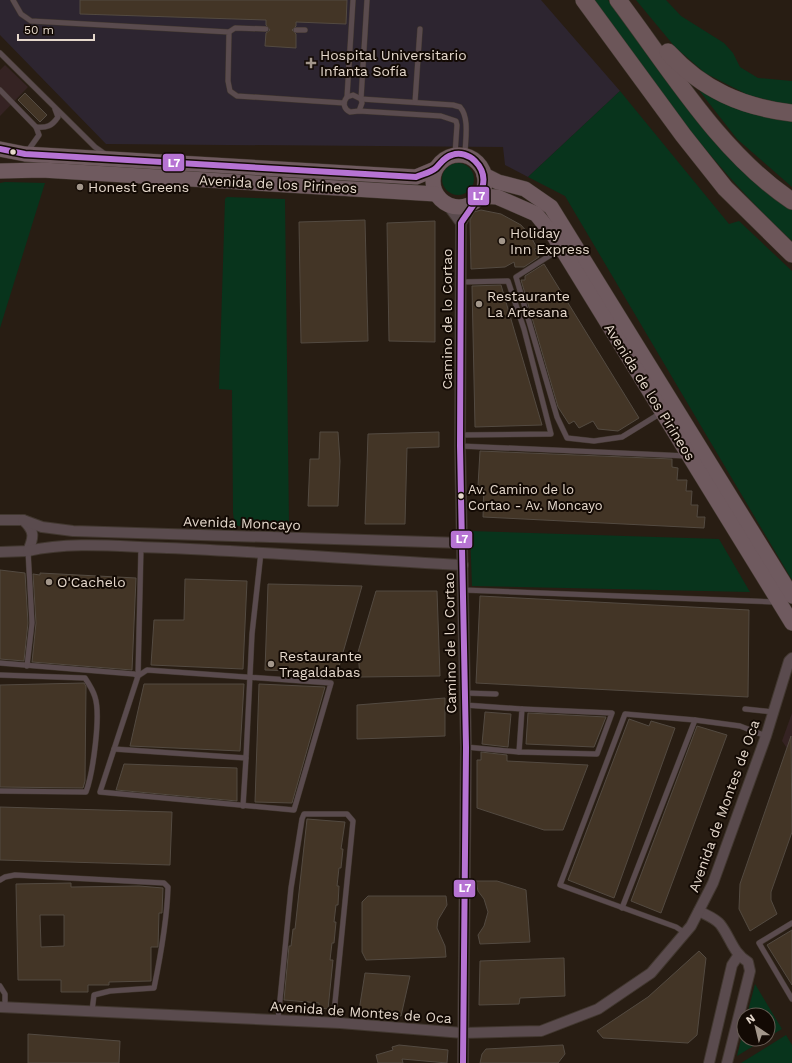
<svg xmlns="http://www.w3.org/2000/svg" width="792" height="1063" font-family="'Work Sans',sans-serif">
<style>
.commercial{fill:#352323}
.medical{fill:#2d2530}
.green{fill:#08341c}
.building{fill:#433526;stroke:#534a41;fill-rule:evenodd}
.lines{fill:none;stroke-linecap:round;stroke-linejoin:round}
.service-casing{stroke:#41372f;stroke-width:6}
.minor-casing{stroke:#41372f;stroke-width:12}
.primary-casing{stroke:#41372f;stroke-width:16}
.motorway-casing{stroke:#41372f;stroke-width:18}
.service{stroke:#5a4b4e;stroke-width:5}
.minor{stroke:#5a4b4e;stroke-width:10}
.primary{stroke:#6f5a5f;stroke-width:15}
.motorway{stroke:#6c5659;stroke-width:17}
.bus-1-casing{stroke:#130a04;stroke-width:9}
.bus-1{stroke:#b673d3;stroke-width:6}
.poi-dot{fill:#a3978b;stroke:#130a04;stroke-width:1.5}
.bus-dot{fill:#e5d8cc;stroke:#130a04;stroke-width:1.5}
.labels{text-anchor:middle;stroke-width:4;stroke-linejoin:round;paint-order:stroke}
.bus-label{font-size:13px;fill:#e5d8cc;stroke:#130a04;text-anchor:start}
.poi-label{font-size:14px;fill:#e5d8cc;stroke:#130a04;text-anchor:start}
.street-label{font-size:14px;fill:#e5d8cc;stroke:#130a04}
.line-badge{stroke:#130a04;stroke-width:1.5}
.badge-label{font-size:11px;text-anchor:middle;font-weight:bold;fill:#fff}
</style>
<rect width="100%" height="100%" fill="#281d13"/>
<g class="commercial">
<path d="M5,65L28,87L0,116V70Z"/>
<path d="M792,713V753L791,754L782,741Z"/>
</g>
<path class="medical" d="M0,0H541L620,91L528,177L505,165L503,147L106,144L0,35Z"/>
<g class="green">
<path d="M592,0H608L682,100L783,204L792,210V241C715,170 654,85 592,0Z"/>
<path d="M636,0H666L681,16L724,43L733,53L740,67L758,78L792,81V106L748,95L705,73L675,47Z"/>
<path d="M698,89L728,103L792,120V187L737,139Z"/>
<path d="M620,91L729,224L739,221L792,271V580L565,196L528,177Z"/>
<circle cx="458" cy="179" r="16"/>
<path d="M5,182L45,183L0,328V183Z"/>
<path d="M227,197L285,199L289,526H235L233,513L232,390L219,389L225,199Z"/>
<path d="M470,531L719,539L750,592L472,586Z"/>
<path d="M755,984L782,1029L768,1037V1015H747Z"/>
<path d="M744,1027V1039H765L737,1056Z"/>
<path d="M786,1035L792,1045V1063H741Z"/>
</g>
<g class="building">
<path d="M80,0H347L346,24L296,22V26L292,30L296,34V48L265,46L266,33L270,30L266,25V20L80,14Z"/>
<path d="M25,93L47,115L40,122L18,100Z"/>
<path d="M481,210L501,214L521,225L530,235L537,248L534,249L539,257L524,267H515L514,262L505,267L471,269L470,220L474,212Z"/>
<path d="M365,220L368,341L301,343L299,222Z"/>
<path d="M435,221V342L389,341L387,223Z"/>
<path d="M544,264L639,418L618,431L598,429L593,421L579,428L574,421L569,424L558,407L521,280H525V276Z"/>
<path d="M501,285L542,425L475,427L472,286Z"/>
<path d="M320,432H338L340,461L338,506H308L310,459H319Z"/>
<path d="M439,432V447L407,448L405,524H365L368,434Z"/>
<path d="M480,451L672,459V467L678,468L677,480H687L686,491H692L691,505H698L697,517H705L704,528L483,517L484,486H478Z"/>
<path d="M0,570L25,573L28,623L24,661L0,659Z"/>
<path d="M40,573L136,578L132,670L32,662L36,623L33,574L40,575Z"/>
<path d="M185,579L247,581L243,669L151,665L154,620H184Z"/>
<path d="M268,584L362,586L336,677H328V679L295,676V671L265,670Z"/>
<path d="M376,591H437L440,676L360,677L358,652Z"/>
<path d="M480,596L749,610L748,697L476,683Z"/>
<path d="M84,683L86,686L85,781L83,788L0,787V685Z"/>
<path d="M144,684H244L240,751L130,746Z"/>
<path d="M259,684L325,687L292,803L255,802Z"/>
<path d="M445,698V736L357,739V705Z"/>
<path d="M485,712L511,714L508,747L482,744Z"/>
<path d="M528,713L606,717L594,747L526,744Z"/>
<path d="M629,719L649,726L651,721L675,728L614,898L568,880Z"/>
<path d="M697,726L727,735L661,913L631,901Z"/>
<path d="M791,736L792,832L771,892V900L777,914L750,931L739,909L740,884Z"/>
<path d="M481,752L507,755V761L588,765L563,830H544L477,808V760H481Z"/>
<path d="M124,764L237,768V801L116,790Z"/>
<path d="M0,807L172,812L170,865L0,860Z"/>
<path d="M307,819L345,822L341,849H343L341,868H339L337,886H339L338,905H336L334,922H336L334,943H332L330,960H333L328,1009L319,1008V1003L284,1000L289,946H291L293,929H295Z"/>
<path d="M476,881H497L526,890L530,942L480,944L478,935L484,926L488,912L484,899L478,891Z"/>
<path d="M71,883V887L139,886L163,888L162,913H159L158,947H151V981L109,982V985H88V992H61V980H18L16,884ZM40,915H64V946L41,947Z"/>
<path d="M368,896H446L447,905L438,920L437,928L445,946L446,957L366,960L362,952V902Z"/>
<path d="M792,930V985L767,945Z"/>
<path d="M699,951L706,958L697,1035L688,1043L603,1038L597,1031L648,997Z"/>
<path d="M564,958L565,996L520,998L519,1004L479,1005L480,961Z"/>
<path d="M365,973L410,976L401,1016L358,1017Z"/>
<path d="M28,1034L120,1041L119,1063H28Z"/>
<path d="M399,1045L448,1050L447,1063L402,1059L403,1063H378L376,1055L393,1050L392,1047Z"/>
<path d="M563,1045L565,1054L558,1063H480L482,1054L486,1049Z"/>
</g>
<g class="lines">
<defs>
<g id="service">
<path d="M13,0L21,14L31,21L229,32L228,81L230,91L237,96L344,103"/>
<path d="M367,0L361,99L453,105L460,107C470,118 465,141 465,155"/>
<path d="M296,30H305"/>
<path d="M229,32L235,28L266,29"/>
<path d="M0,53L95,147L105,154"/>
<path d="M0,90L36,127L39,135L27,152"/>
<path d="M347,97L353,0"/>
<path d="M415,102L420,29"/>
<path d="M359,111L362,103L361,99L353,95L347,97C342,103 344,109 350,112L359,111L441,116L456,121L457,125L455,154"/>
<path d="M36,127C47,128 52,126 58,117L55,109"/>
<path d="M560,249L516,277L557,417L567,438L594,441L622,437L661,413"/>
<path d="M460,435L551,434L524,329L508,281L461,282"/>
<path d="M460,446L687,456"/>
<path d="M463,590L775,602"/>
<path d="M0,663L134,674L138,676"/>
<path d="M27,666L32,623L28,551"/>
<path d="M0,675L85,678C89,684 93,690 95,697C101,715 93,773 86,792L0,791"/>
<path d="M138,676L147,670L331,683L294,810L100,792L138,676L141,547"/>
<path d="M465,693L496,694"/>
<path d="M465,705L522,709L519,752"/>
<path d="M745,709L773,712"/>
<path d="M466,747L519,752L597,754L612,713L522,709"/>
<path d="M114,749L246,758L252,634L261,552"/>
<path d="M243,806L246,758"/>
<path d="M0,880L5,877L15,875L164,883L168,887C167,921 161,954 154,988L110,991L94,995L92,1011"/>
<path d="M622,908L695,720"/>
<path d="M792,923L759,943L792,999"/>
<path d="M685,933L676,927L560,885L625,714L695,720L740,726L766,736"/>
<path d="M0,986L5,994V1007"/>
<path d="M278,1020L291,888L302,819L304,814H347L353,821L333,1023"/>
</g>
<g id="minor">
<path d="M447,204L461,223"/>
<path d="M0,520H23C35,531 34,537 28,551L0,552"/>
<path d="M23,520L42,527L73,531L462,543"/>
<path d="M28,551C73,541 122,547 167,548C266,552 364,560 463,565"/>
<path d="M699,911C706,915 715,918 720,924C731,938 732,952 748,962L750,971L727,1063"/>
<path d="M0,1007L340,1023L463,1033L541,1031L598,1009L651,973L691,926L713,883L766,736L789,661L792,658"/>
<path d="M463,1063L466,747L460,446L461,223L473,202"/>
<path d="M709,1063L732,965L738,956"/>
</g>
<g id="primary">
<path d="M0,149L25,154L416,177L435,169"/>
<circle cx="459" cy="181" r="26"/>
<path d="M0,171L42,170L436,194"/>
<path d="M484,175L498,182L525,189L551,207L792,596"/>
<path d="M480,196L497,197L536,214L554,236L792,623"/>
</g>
<g id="motorway">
<path d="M584,0L683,135L725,188L792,254"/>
<path d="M618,0C670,69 720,153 792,201"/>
<path d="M668,52C703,90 742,107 792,113"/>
</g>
</defs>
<use href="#service" class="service-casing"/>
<use href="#minor" class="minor-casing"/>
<use href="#primary" class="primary-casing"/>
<use href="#motorway" class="motorway-casing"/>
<use href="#service" class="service"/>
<use href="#minor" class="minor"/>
<use href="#primary" class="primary"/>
<use href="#motorway" class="motorway"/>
<defs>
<path id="bus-1" d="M0,149L25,154L416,177C422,174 430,173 436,168C441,163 444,157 452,155C460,152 469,155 475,161C496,182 473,204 461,223L460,446L466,747L463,1063"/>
</defs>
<use href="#bus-1" class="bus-1-casing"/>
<use href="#bus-1" class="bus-1"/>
</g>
<g class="poi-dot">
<path d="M309 57h4v4h4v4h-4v4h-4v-4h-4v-4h4z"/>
<circle cx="80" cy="187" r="4"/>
<circle cx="502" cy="241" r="4"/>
<circle cx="479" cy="304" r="4"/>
<circle cx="49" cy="582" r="4"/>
<circle cx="271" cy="664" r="4"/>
</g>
<g class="bus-dot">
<circle cx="13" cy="152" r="3.5"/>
<circle cx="461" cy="496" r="3.5"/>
</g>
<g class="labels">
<g class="bus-label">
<text x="468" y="494">Av. Camino de lo<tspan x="468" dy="16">Cortao - Av. Moncayo</tspan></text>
</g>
<g class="poi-label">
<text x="320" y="60">Hospital Universitario<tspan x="320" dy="16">Infanta Sofía</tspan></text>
<text x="88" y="192">Honest Greens</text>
<text x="510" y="238">Holiday<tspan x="510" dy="16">Inn Express</tspan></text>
<text x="487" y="301">Restaurante<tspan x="487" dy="16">La Artesana</tspan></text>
<text x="57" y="587">O'Cachelo</text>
<text x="279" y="661">Restaurante<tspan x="279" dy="16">Tragaldabas</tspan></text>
</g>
<g class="street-label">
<text transform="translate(278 184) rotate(3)" y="5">Avenida de los Pirineos</text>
<text transform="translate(447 319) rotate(-90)" y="5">Camino de lo Cortao</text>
<text transform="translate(650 392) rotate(58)" y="5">Avenida de los Pirineos</text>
<text transform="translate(242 523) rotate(2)" y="5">Avenida Moncayo</text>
<text transform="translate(450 643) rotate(-91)" y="5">Camino de lo Cortao</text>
<text transform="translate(724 806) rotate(-70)" y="5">Avenida de Montes de Oca</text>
<text transform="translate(361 1012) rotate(4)" y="5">Avenida de Montes de Oca</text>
</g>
</g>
<g class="line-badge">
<rect x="162" y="153" width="23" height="19" rx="4" fill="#b673d3"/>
<rect x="467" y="186" width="23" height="20" rx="4" fill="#b673d3"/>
<rect x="450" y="530" width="23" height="19" rx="4" fill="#b673d3"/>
<rect x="453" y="879" width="23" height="19" rx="4" fill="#b673d3"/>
</g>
<g class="badge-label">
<text x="174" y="167">L7</text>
<text x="479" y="200">L7</text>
<text x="462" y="543">L7</text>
<text x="465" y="892">L7</text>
</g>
<g transform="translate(756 1027) rotate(325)"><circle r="19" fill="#130a04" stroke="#675c54"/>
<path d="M0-3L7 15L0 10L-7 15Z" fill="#a3978b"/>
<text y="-6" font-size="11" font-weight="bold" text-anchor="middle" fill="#e5d8cc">N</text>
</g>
<path d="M18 34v6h76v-6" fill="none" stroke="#e5d8cc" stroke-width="2"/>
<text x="24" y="34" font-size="12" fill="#e5d8cc" stroke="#130a04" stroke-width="3" paint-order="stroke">50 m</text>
</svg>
